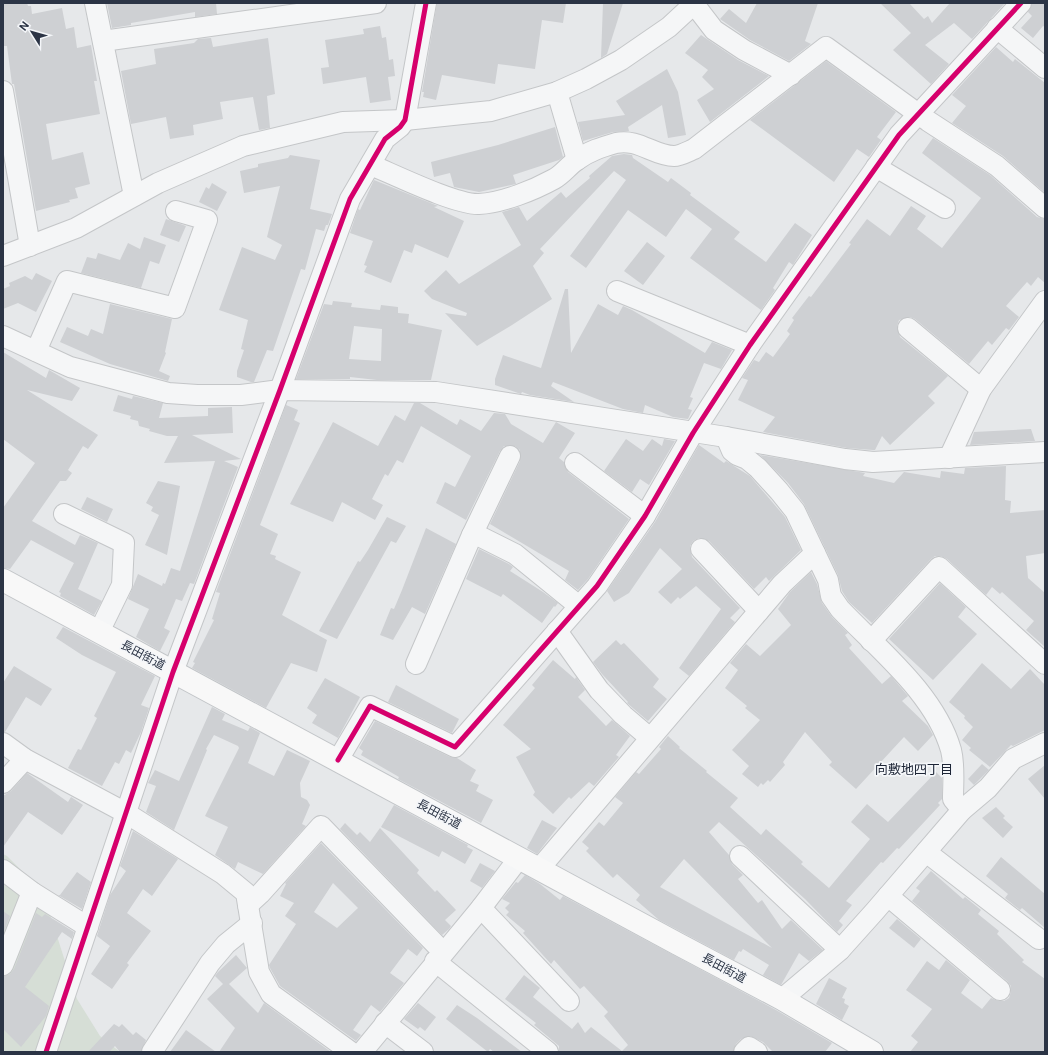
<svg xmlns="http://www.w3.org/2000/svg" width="1048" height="1055" font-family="'DM Sans','Noto Sans JP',sans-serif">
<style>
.green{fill:#d6ded6}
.building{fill:#ced0d3;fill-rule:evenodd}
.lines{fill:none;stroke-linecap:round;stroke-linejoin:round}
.minor-casing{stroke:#c4c6c8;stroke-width:22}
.major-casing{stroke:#c2c5c8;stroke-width:24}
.minor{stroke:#f5f6f7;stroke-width:20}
.major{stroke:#f8f8f8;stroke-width:22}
.cycleway-casing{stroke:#f4f6f9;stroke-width:8}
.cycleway{stroke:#d6006c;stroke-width:5}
.labels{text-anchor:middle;stroke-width:3.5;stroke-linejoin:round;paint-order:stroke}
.street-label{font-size:12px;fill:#2b3445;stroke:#f4f6f9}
.neighbourhood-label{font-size:13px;fill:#1d2536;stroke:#f4f6f9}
</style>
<rect width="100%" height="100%" fill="#e6e8ea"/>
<path class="green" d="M3,854L7,856L43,892L77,999L100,1036L120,1052H3Z"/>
<g class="building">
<path d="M3,3H27L28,6H31L32,14L62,8L66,29L74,27L77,48L91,45L97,81H94L100,114L46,124L52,160L83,152L90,184L75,188L78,198L69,200L70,202L36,211L14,84H12L7,46H3Z"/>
<path d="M107,3H216L217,14L195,17V12L131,23V25L112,28Z"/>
<path d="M437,3H566L563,23L542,20L535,69L498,64L495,84L442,75L436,100L423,97L424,92H422Z"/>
<path d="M603,3H623L607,54L601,58Z"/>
<path d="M757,3H818L805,41L811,44L789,61L750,40L720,19L729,9L746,23Z"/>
<path d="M880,3H909L924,19L928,16L932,23L950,3H1005L972,39L954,23L925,45L949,64L931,84L893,50L911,33Z"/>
<path d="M1032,3H1045V27L1043,26L1033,38L1021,28L1032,16L1028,12Z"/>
<path d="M380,26L382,38L386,37L389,60L393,59L395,76L388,77L391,100L370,103L366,77L323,84L321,68L329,67L325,40L364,34L363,29Z"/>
<path d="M701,35L738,60L769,76L710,122L697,100L714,89L702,77L708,70L685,53Z"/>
<path d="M211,38L213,47L268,38L275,94L267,96L270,128L259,130L253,97L220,102L223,119L193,125L194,135L170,139L166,117L131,124L121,71L156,64L154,49L194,43L198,39Z"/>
<path d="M996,47L1013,62L1015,59L1045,83V193L1003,156L952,123L966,106L952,95Z"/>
<path d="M826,61L896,112L877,137L881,140L869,157L857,149L834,182L750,120Z"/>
<path d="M667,69L678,92L686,135L668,138L662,105L628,127L629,131L613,132L583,141L578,122L625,115L616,101Z"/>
<path d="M555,127L563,157L559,160L513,175L516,184L479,192L454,187L450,173L434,177L431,162L498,145Z"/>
<path d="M933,138L990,175L1037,217L1045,219V283L1038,277L1031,286L1027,282L1006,306L1019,317L1009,330L1006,328L992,345L988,341L969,364L915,319L910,317L899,320L897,326L900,337L948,376L928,396L935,403L890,445L882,436L875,450H873L847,448L763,432L775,417L738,400L748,380L742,378L754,360L759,362L766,352L773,357L790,334L787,331L794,320L792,318L809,296L811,297L851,244L849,243L867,219L890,236L911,206L926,216L917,229L942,248L981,198L922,153Z"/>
<path d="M624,154L632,155L633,158L668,182L671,178L691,193L690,195L740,232L734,239L766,262L795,223L812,235L793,265L789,262L773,288L775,290L761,310L690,258L712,229L686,209L666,237L628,210L586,268L570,256L626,180L614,171L540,249L544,253L533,266L552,299L512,325L477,346L445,313L466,316L467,313L432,299L424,291L446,270L459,284L521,245L502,212L519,207L527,221L561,192L566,198L590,178L589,176L612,156Z"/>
<path d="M290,155L320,160L310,209L332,214L328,225H326L324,231L316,229L305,270L301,269L273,351L267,350L254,382H251L237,377V371L244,350L241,349L248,320L219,310L242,247L275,260L282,245L267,237L280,186L244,193L240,171L258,167V164L288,158Z"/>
<path d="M374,180L438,206L434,207L464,221L448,258L415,244L412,253L404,250L391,283L364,272L367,266L364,265L373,241L350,233L358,209L360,210Z"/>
<path d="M212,183L227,192L217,211L199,202L206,187L209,189Z"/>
<path d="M166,219L186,226L179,242L160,235Z"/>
<path d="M144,237L166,245L159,264L150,261L141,288L81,273L87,257L96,259L98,253L120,260L128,243L140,249Z"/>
<path d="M647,242L665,256L643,285L624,271Z"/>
<path d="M36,273L52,281L36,312L18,303L3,309V289L10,286L9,283L25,276L32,280Z"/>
<path d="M565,289H568L571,353L598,304L618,315L623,306L632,310L705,353L712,342L732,350L721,369L704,363L690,397L693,398L688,409L692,410L688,419L673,417L645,405L643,413L623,409L553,382L551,386L574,402L530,395L522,392L521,394L518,393L495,385V379L503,355L541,368Z"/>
<path d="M333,301L352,303L351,307L380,310L381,305L398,307V313L409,314L408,323L442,330L431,380H377L350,377V379H296L324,304L332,305ZM354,326L382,329L381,361L349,359Z"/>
<path d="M110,304L172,319L165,352L166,353L159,371L170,376L168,381L110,364L60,342L67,327L88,336L91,329L103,334Z"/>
<path d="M3,352L46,378L49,370L80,388L72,401L27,390L98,435L88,449L83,446L68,470L72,473L66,481H60L32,521L75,545L80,535L98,543L78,589L102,601L94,615L60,596L61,593L59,592L74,563L31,540L10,569L3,568V508L35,463L3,439Z"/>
<path d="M118,395L132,399L133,396L163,403L159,418L208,416V408L232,407L233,433L192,435L241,459L224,461L238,467L194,584L190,583L182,601L176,599L164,628L170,631L160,651L136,637L149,609L128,599L138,574L162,586L163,583L165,584L171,568L180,571L215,461L164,463L178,436H167L149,431L150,429L139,426L138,421L130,419L131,416L113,411Z"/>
<path d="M414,403H420L457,425L460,419L481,431L494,413L505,414L511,424L543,443L556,422L575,433L559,458L564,462L568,472L629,519L588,579L578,590L565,580L569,571L490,524L520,461V450L515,446H504L500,451L466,520L436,503L445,482L455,487L471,456L421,426L403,463L397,460L388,476L385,474L372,499L383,505L375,520L342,502L333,522L290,504L333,422L378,446L395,415L405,421Z"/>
<path d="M286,405L298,410L294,420L300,423L260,525L278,534L270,554L276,556L275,559L301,572L282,615L327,640L317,672L291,663L266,708L192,668L195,663L193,662L214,620L212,619L220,593L216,592Z"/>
<path d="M1031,429L1035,441L970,445L974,432Z"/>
<path d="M626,439L643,451L652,439L662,446L664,439L675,441L649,485L640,479L632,492L604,471Z"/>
<path d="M699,445L724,463L726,461L750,476L785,517L801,550L769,581L766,577L754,589L709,541L699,538L693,541L690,546L692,557L740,608L730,618L735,622L689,676L679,668L721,609L696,586L680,599L678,597L671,604L658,592L682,569L660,548L629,593L614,602L607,591L655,522Z"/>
<path d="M760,455L865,473L863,476L894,483L904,472L940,478L941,471L964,474L965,468L1006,466L1005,500L1011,501L1010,513L1045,510V553L1026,556L1028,578L1045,593V647L1026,630L1034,621L1002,592L1000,594L992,587L986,595L947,559L941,556H935L931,559L872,623L849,602L842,591L838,575L804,504L788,483Z"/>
<path d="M158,481L180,486L167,555L145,545L159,515L151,511L153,507L146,503Z"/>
<path d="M87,497L113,509L107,522L81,509Z"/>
<path d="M387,517L406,526L396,543L391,541L337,639L319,631L358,561L360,562L368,550Z"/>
<path d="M426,528L456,544L425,614L412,607L393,640L380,635L391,608L394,609L402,590Z"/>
<path d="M479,549L509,564L513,567L510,571L543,592L558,603L555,607L554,606L542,623L503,594L501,597L466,579Z"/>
<path d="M811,572L817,584L822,603L832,617L848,633L845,635L852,645L849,648L882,684L891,676L908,696L902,701L928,726L933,735L918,751L904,737L856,789L829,765L832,762L805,732L783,762L785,765L770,782L768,780L763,785L761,783L758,787L742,774L749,766L732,750L760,720L745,708L747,706L725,688L738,670L730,663L746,644L760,656L791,625L778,609L790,592Z"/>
<path d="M940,583L966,607L958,617L977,634L933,680L889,639Z"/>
<path d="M63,627L155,676L141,705L149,708L141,732L131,753L126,750L119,764L115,762L102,786L68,768L78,749L81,750L97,718L94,716L116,672L82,655L56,638Z"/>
<path d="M616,640L621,645L624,643L659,679L653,687L667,699L648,721L627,703L628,702L602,674L593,662Z"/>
<path d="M553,660L575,679L576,677L585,690L578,697L606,726L612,720L630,736L616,755L619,757L594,786L589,782L571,799L569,797L553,814L533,795L535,792L516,757L531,749L503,725L535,688L532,685Z"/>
<path d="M982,663L1011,689L1030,669L1045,685V730L1013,746L1011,745L990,767L969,750L971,748L962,740L973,727L964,718L965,716L949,702Z"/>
<path d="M14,666L52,689L41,706L26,697L5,732H3V683Z"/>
<path d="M325,678L360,697L338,738L312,723L317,715L307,708Z"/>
<path d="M396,685L459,719L452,733L388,702Z"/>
<path d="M212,707L225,714L222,720L248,731L250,727L260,733L248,763L274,776L287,750L310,761L300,783L301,797L307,800L310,805L302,824L306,826L263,874L238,862L235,869L215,855L228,827L205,816L239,748L238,746L214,735L206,749L207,750L174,830L146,812L156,786L148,783L155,770L179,781Z"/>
<path d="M375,721L450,757L457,758L476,770L470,781L479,785L476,791L493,800L481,823L398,779L399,777L361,755L363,751L359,748Z"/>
<path d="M668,736L680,747L679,748L707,771L706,772L738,798L730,807L761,835L766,829L803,862L801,864L829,888L870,839L851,822L867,804L888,822L936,772L942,778V799L938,803L940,805L899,849L897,848L883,863L881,862L846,901L852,905L839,921L843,925L837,932L805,899L719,822L709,832L729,855L732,864L743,875L738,879L758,903L762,900L782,929L791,920L823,950L809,961L799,953L781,985L763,975L769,965L743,949L741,952L739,951L734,960L659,920L636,900L640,895L617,874L613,878L586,851L589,848L582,842L599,822L604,826L623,803L615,797L636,772L639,774L661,749L659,747ZM684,859L772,948L660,887Z"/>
<path d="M982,764L989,770L974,785L968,779Z"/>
<path d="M1045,765V799L1028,779Z"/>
<path d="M27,773L68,802L71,797L83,805L62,835L28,812L3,847V796L11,791Z"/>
<path d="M394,805L468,845L467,847L473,850L465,864L442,851L439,857L381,827Z"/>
<path d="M996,807L1005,816L1003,818L1013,827L1003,838L982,818Z"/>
<path d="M542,820L557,828L537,854L527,848Z"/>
<path d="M345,823L357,835L360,832L370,842L380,828L419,870L417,873L435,892L437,890L456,910L445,920L451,926L449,929L442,935L340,829Z"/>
<path d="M133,831L178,859L152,896L143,889L127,913L151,931L127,963L129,965L112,989L91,974L110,946L97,936L110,895L126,871L120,866Z"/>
<path d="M321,843L423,948L417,956L408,949L390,973L404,983L380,1012L371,1005L353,1030L361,1035L356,1041L280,986L270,968L269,965L296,924L285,916L294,903L280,896L286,884L285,883ZM333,883L358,908L337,928L314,912Z"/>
<path d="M1001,857L1045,894V928L1022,908L1020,910L1005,898L1008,894L986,876Z"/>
<path d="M480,863L495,871L482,888L470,881Z"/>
<path d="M931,871L963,899L965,897L981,910L978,914L999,931L997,934L1024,960L1022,962L1045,979V1052H910L918,1042L911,1036L932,1009L906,990L927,961L939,970L946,960L970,980L961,993L982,1009L991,998L998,1001H1004L1009,998L1011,992V986L1007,981L912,901L920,891L916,888Z"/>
<path d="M77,872L91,882L82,909L58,895H60Z"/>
<path d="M525,875L540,884L560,900L563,896L776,1010L832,1043L825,1052H773L763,1042L750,1036L741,1039L736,1044L733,1052H559V1046L534,1025L536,1023L505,999L524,975L540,988L533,997L572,1029L578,1022L585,1033L591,1027L622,1051L628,1045L604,1016L608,1012L584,986L580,989L554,960L551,964L523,933L525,931L506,915L509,912L505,908L510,903L502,899L516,882L518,883Z"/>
<path d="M3,911L10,916L3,934Z"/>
<path d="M36,913L42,917L45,914L74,932L72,939L62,932L25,987L49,1006L46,1016L21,1047L3,1029V976L10,974L14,969Z"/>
<path d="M897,919L921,939L914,948L889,928Z"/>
<path d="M236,955L247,968L229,984L258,1013L264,1003L331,1052H219L235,1028L207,999L223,984L215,976L218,972Z"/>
<path d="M829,978L847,988L842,998L845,999L844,1003L849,1006L842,1020L816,1004Z"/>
<path d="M418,1003L436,1017L425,1031L420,1027L418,1029L404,1019Z"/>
<path d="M457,1005L477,1018L522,1052H494L490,1049L488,1052L446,1019Z"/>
<path d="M114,1024L119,1027L122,1024L133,1035L136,1032L146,1040L141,1052H120L115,1046L109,1052H88Z"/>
<path d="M186,1030L216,1052H170Z"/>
</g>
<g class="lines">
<defs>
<g id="minor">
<path d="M95,3L134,196"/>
<path d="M694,4L714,30L744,50L791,75"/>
<path d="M997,28L1045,68"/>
<path d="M103,41L376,3"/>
<path d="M3,91L30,246"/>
<path d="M557,92L577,160"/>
<path d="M371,165C395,175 456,205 479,204C502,203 534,190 554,179C563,174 568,166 577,160C589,151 602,147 616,143C638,138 654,156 674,156C680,156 689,151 694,149L826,47L928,121L997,166L1045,208"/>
<path d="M876,167L945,208"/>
<path d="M3,256L76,228L158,183L243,146L343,122L405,120L491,111L557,92L586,79L621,60L669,27L695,3"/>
<path d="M617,291L750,345"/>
<path d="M908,328L981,389"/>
<path d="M3,336L70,367L168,393L197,395H241L280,390L436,392L726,437L845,459L873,462L1045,452"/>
<path d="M36,351L67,281L175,308L207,220L176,211"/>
<path d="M726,437L732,451L737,455L747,459L758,468L779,491L795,511L815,553"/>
<path d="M949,458L981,389L1045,301"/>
<path d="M575,463L645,516"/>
<path d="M64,514L124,543L122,585L99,632"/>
<path d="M472,535L479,536L515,554L579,606"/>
<path d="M701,549L759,611"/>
<path d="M557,631L599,690L623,715L650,738"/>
<path d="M871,641L939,567L1045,664"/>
<path d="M416,664L472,535L510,456"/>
<path d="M3,743L25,759L126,813L223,874L246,893L259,972L271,994L351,1052"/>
<path d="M338,760L370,706L455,747L597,586L645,516L693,433L750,345L899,135L1021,3"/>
<path d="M3,783L25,759"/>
<path d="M926,852L1039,939"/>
<path d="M740,856L840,950"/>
<path d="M539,869L782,584L815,553L828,580L831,596L840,609C879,650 935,694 951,750C955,766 953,783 953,799L962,810"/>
<path d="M3,870L32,892L88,927"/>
<path d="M888,896L1000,990"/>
<path d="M248,905L260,894L321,826L443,952"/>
<path d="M481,908L569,1001"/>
<path d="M435,961L548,1052"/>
<path d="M3,965L32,892"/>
<path d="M782,999L840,950L875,911L962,810L988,788L1013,759L1045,743"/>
<path d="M385,1023L423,1052"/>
<path d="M46,1052L173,672L280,390L350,199L385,139L400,127L405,120L426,3"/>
<path d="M152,1052L210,963L226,944L252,923"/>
<path d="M362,1052L481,908L519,858"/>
<path d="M744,1052L749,1047L757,1052"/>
</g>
<path id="major" d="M3,580L678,944L782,999L872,1052"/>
</defs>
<use href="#minor" class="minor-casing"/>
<use href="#major" class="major-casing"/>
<use href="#minor" class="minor"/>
<use href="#major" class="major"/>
<defs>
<g id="cycleway">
<path d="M338,760L370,706L455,747L597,586L645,516L693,433L750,345L899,135L1021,3"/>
<path d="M46,1052L173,672L280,390L350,199L385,139L400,127L405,120L426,3"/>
</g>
</defs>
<use href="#cycleway" class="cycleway-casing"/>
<use href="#cycleway" class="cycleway"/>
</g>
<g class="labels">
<g class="street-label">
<text transform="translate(143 655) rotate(28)" y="4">長田街道</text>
<text transform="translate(439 814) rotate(28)" y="4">長田街道</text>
<text transform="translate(724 968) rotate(28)" y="4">長田街道</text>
</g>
<g class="neighbourhood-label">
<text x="914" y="774">向敷地四丁目</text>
</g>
</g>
<rect width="1048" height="1055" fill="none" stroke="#2b3445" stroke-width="8"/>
<g transform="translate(32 32) rotate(307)" stroke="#f4f6f9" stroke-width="3" paint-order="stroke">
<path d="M0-3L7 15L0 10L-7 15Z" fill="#2b3445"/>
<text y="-6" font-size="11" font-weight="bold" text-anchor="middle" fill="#2b3445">N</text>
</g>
</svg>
